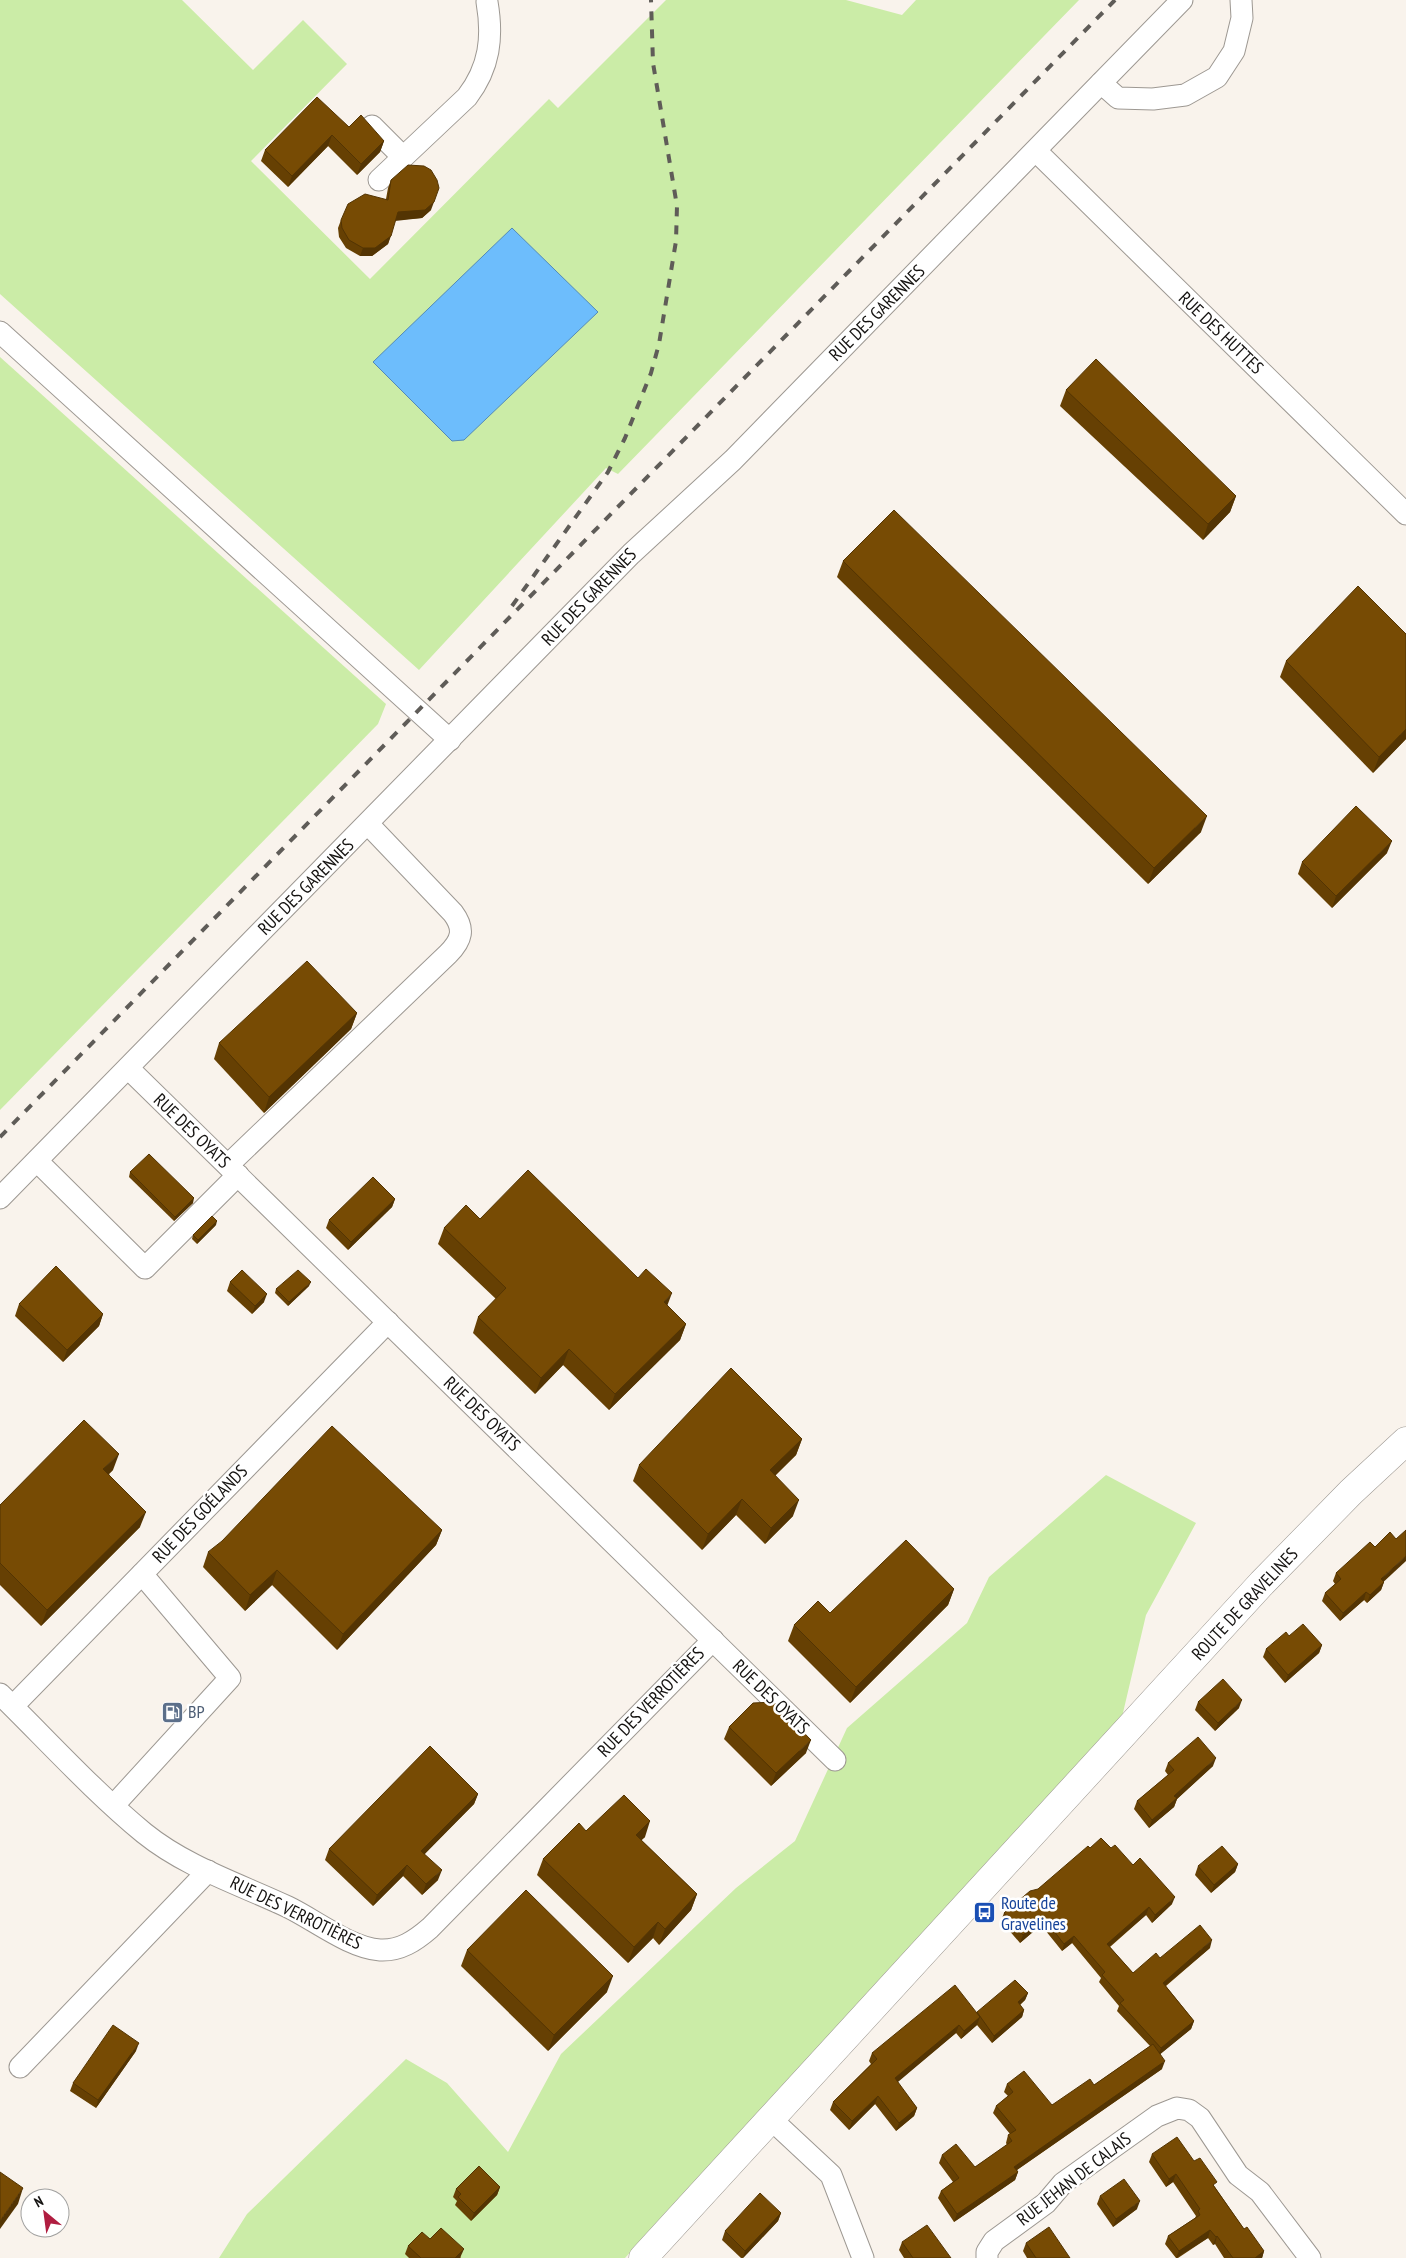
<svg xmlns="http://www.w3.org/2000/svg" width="1406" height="2258" font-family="'PT Sans Narrow',sans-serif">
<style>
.green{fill:#cbeca7}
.water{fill:#6dbdfc;stroke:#538ab6}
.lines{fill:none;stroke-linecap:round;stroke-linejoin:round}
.minor-casing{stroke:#9d9892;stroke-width:23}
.major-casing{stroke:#9d9892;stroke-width:29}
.minor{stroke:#fff;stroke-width:21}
.major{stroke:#fff;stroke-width:28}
.rail{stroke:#5f5c58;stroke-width:4;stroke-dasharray:9 9;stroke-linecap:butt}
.wall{fill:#664003}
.shaded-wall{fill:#533403}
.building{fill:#774b04;stroke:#533403}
.labels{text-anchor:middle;stroke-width:5;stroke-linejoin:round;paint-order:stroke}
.street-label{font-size:18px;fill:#151311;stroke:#fff}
.service-label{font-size:18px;fill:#4e5e75;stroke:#fff;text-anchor:start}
.transit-label{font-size:18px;fill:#164399;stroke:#fff;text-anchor:start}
</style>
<rect width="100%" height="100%" fill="#f9f3ec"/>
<g class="green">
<path d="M0,0H182L253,70L303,20L347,64L251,161L370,279L549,99L558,108L666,0H846L902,15L916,0H1079L618,474L606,468L419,670L0,294Z"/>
<path d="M0,357L386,704L378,724L0,1110Z"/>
<path d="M1106,1475L1196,1523L1146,1615L1122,1717L625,2258H219L247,2214L406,2059L447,2083L508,2152L561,2054L736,1888L795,1841L847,1728L967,1623L989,1577Z"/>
</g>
<path class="water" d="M512,228L598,312L464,440L452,441L373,362Z"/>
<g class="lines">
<defs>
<g id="minor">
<path d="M1101,83L1118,98L1153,99L1185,95L1217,77L1234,51L1242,18L1241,0"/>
<path d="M372,126L403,157"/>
<path d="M1036,151L1406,514"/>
<path d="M379,180L467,97C490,67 493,37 487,2"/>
<path d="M0,332L450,740"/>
<path d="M128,1068L835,1760"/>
<path d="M37,1161L145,1268L238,1175"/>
<path d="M228,1165L448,954C462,940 465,929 453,913L368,824"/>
<path d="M0,1198L631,554L733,460L1182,0"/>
<path d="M0,1694C47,1740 93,1791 144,1833C186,1867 239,1884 288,1907C315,1920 350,1948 380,1950C400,1951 415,1941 430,1928L713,1640"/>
<path d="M13,1706L388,1322"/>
<path d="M114,1805L230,1678L142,1574"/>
<path d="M20,2067L208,1871"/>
<path d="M772,2120L831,2175L863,2258"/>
<path d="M987,2258V2252L994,2241L1046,2203L1063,2183L1157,2116L1177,2108L1189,2110L1200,2118L1238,2175L1260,2192L1310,2258"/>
</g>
<path id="major" d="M643,2258L1262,1583L1351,1492L1406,1441"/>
</defs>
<use href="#minor" class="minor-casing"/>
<use href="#major" class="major-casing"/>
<use href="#minor" class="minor"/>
<use href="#major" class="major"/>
<g class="rail">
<path d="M512,606L608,472L625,438L651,373L659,344L676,241L677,206L653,63L651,0"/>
<path d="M0,1137L1115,0"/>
</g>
</g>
<g class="wall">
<path d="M349,127L384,141L380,152L357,175L328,146L288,187L261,161L265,150Z"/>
<path d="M391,180L431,210L422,218L395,220L388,244L372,256H360L346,248L339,237L338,228L341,220L386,199L388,188Z"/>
<path d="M1066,390L1236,496L1230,512L1203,540L1060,406Z"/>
<path d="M843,561L1201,832L1148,884L837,577Z"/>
<path d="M1286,661L1406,739L1373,773L1280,677Z"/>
<path d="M1387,853L1332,908L1298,874L1302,862Z"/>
<path d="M357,1013L351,1029L264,1113L214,1059L219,1043Z"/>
<path d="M130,1172L193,1203L174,1221L129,1177Z"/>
<path d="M395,1199L392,1207L348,1250L326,1228L329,1220Z"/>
<path d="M480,1219L638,1278L667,1305L686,1324L680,1340L609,1410L563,1365L535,1394L473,1333L478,1317L496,1299L438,1244L444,1228Z"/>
<path d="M216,1225L197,1244L192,1239L193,1235Z"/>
<path d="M230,1282L264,1302L252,1314L227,1291Z"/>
<path d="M309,1286L288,1306L275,1293L276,1289Z"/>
<path d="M19,1304L103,1314L99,1326L63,1362L15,1316Z"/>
<path d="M802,1439L796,1455L775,1476L793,1516L765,1544L736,1515L702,1550L633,1481L639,1465Z"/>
<path d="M113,1470L109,1474L140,1527L41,1626L0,1585V1505Z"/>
<path d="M442,1530L436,1545L337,1650L272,1585L245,1611L203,1567L208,1552Z"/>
<path d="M1375,1547L1384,1582L1381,1590L1367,1603L1364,1600L1340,1621L1322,1601L1325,1593L1335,1584L1333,1581L1336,1573Z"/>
<path d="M954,1589L948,1605L850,1703L788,1641L794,1625L830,1613Z"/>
<path d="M1289,1636L1322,1645L1319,1653L1285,1683L1263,1657L1266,1649Z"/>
<path d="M1198,1702L1239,1708L1215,1731L1195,1710Z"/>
<path d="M729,1727L806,1753L771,1786L724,1739Z"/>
<path d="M1168,1763L1213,1766L1177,1799L1174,1807L1149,1828L1134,1809L1137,1801L1168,1775L1165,1771Z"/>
<path d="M478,1794L474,1804L424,1854L438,1880L422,1895L403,1876L373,1906L325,1860L329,1849Z"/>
<path d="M586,1831L645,1837L641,1840L697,1894L691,1910L659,1945L653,1938L628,1963L537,1875L543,1859Z"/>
<path d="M1090,1848H1111L1133,1865L1172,1904L1152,1923L1146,1915L1110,1947L1133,1973L1160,1958L1210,1948L1166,1986L1194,2021L1191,2029L1160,2054L1162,2069L1017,2170L1018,2172L1015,2180L954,2222L938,2198L941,2191L953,2182L939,2163L942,2155L975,2167L1007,2145L1006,2143L1008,2135L1010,2134L993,2113L996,2106L1008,2096L1004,2092L1007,2084L1052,2105L1094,2085L1150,2046L1117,2011L1119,2006L1099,1982L1101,1978L1072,1943L1062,1951L1041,1925L1020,1943L1001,1921L1004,1913L1038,1889Z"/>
<path d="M1238,1864L1235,1872L1211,1893L1195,1875L1198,1866Z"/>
<path d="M467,1950L607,1992L548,2051L461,1966Z"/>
<path d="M1028,1993L1025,2000L1020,2005L1024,2010L1022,2017L992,2043L977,2025L961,2039L956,2033L897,2082L917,2108L914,2116L896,2131L875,2104L849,2130L830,2110L833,2102L871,2064L869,2061L872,2053Z"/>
<path d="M136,2051L96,2108L70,2091L73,2083Z"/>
<path d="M1152,2154L1194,2161L1215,2187L1244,2229L1264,2251L1262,2258H1224L1215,2244L1213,2245L1208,2238L1178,2258H1176L1165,2244L1168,2236L1195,2218L1196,2216L1173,2182L1166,2187L1149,2162Z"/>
<path d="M500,2187L497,2195L471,2221L455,2205L457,2201L453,2197L456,2189Z"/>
<path d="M1100,2196L1137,2209L1113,2227L1097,2204Z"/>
<path d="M781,2213L778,2221L743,2258H741L722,2240L725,2231Z"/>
<path d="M430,2239L461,2257L460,2258H409L405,2254L408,2246Z"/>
<path d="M902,2242L951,2258H904L899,2250Z"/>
<path d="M1026,2243L1070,2258H1027L1023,2251Z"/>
</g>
<g class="shaded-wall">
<path d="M332,135L328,146L288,187L292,176Z"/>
<path d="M384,141L380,152L357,175L361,164Z"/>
<path d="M434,202L431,210L422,218L395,221L398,212Z"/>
<path d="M391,236L388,244L372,256H360L363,248Z"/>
<path d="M1236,496L1230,512L1203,540L1208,524Z"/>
<path d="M1406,729V739L1373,773L1379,757Z"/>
<path d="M1207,816L1201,832L1148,884L1154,868Z"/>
<path d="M1392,841L1387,853L1332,908L1336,896Z"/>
<path d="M357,1013L351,1029L264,1113L269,1097Z"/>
<path d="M194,1198L193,1203L174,1221L175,1217Z"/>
<path d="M395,1199L392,1207L348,1250L351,1242Z"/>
<path d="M217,1221L216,1225L197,1244L198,1240Z"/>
<path d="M311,1282L309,1286L288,1306L289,1302Z"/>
<path d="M672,1293L666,1309L664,1302Z"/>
<path d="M267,1294L264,1302L252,1314L255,1306Z"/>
<path d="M103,1314L99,1326L63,1362L67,1350Z"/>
<path d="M686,1324L680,1340L609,1410L615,1394Z"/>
<path d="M569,1349L563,1365L535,1394L541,1378Z"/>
<path d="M802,1439L796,1455L764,1486L770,1470Z"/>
<path d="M119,1454L113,1470L98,1484L103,1469Z"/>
<path d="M742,1499L736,1515L702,1550L708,1534Z"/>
<path d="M799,1500L793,1516L765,1544L771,1528Z"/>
<path d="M146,1512L140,1527L41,1626L47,1610Z"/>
<path d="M442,1530L436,1545L337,1650L343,1634Z"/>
<path d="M1406,1556V1561L1378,1587L1381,1579Z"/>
<path d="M277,1570L272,1585L245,1611L250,1595Z"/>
<path d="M1384,1582L1381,1590L1367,1603L1370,1595Z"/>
<path d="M954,1589L948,1605L850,1703L856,1687Z"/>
<path d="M1366,1592L1364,1600L1340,1621L1343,1613Z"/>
<path d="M1322,1645L1319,1653L1285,1683L1288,1675Z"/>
<path d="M1242,1700L1239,1708L1215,1731L1218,1723Z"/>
<path d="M811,1740L806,1753L771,1786L776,1773Z"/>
<path d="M1216,1758L1213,1766L1177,1799L1174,1807L1149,1828L1152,1820L1174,1796Z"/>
<path d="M478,1794L474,1804L417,1862L421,1851Z"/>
<path d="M650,1821L645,1837L630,1851L636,1835Z"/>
<path d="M1238,1864L1235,1872L1211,1893L1214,1885Z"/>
<path d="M407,1865L403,1876L373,1906L377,1895Z"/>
<path d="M442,1870L438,1880L422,1895L426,1884Z"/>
<path d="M697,1894L691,1910L659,1945L665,1929Z"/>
<path d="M1175,1897L1172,1904L1152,1923L1155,1915Z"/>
<path d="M1149,1907L1146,1915L1104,1951L1107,1944Z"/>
<path d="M1043,1917L1041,1925L1020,1943L1023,1935Z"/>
<path d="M658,1922L653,1938L628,1963L634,1947Z"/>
<path d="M1074,1936L1072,1943L1062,1951L1064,1944Z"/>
<path d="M1212,1940L1210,1948L1160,1990L1163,1983Z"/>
<path d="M613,1976L607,1992L548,2051L554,2035Z"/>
<path d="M1028,1993L1025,2000L1015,2009L1018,2002Z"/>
<path d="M1024,2010L1022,2017L992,2043L994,2036Z"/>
<path d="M980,2017L977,2025L961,2039L964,2031Z"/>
<path d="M1194,2021L1191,2029L1158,2056L1161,2048Z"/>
<path d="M959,2025L956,2033L892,2087L895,2078Z"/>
<path d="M139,2043L136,2051L96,2108L98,2100Z"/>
<path d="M1165,2061L1162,2069L1011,2174L1014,2167Z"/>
<path d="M878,2096L875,2104L849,2130L852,2121Z"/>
<path d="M917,2108L914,2116L896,2131L899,2123Z"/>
<path d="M1018,2172L1015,2180L954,2222L957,2214Z"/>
<path d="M1176,2174L1173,2182L1166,2187L1169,2179Z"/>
<path d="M500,2187L497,2195L471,2221L474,2213Z"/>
<path d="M23,2188L18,2204L0,2229V2221Z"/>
<path d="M1140,2201L1137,2209L1113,2227L1116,2219Z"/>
<path d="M781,2213L778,2221L743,2258L745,2251Z"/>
<path d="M1210,2230L1208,2238L1176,2258L1179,2251Z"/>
<path d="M1217,2236L1215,2244L1213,2245L1216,2237Z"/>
<path d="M464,2249L460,2258H455Z"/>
<path d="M1264,2251L1262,2258H1255Z"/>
</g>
<g class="building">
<path d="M317,97L349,127L361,115L384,141L361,164L332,135L292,176L265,150Z"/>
<path d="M408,165L424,166L431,170L437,180L439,188L434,202L425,210L398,212L391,236L375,248H363L349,240L342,228L341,220L348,204L365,194L388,200L391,180Z"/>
<path d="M1096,359L1236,496L1208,524L1066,390Z"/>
<path d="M894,510L1207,816L1154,868L843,561Z"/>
<path d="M1358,586L1406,634V729L1379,757L1286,661Z"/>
<path d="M1356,806L1392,841L1336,896L1302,862Z"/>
<path d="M307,961L357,1013L269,1097L219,1043Z"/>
<path d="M149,1154L194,1198L175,1217L130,1172Z"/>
<path d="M528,1170L638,1278L646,1269L672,1293L664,1302L686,1324L615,1394L569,1349L541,1378L478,1317L506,1288L444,1228L466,1205L480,1219Z"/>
<path d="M373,1177L395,1199L351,1242L329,1220Z"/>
<path d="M212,1216L217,1221L198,1240L193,1235Z"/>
<path d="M56,1266L103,1314L67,1350L19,1304Z"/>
<path d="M242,1270L267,1294L255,1306L230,1282Z"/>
<path d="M298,1270L311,1282L289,1302L276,1289Z"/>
<path d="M731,1368L802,1439L770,1470L799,1500L771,1528L742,1499L708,1534L639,1465Z"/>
<path d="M84,1420L119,1454L103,1469L146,1512L47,1610L0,1563V1505Z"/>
<path d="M332,1426L442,1530L343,1634L277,1570L250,1595L208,1552L222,1541Z"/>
<path d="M1406,1530V1556L1381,1579L1384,1582L1370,1595L1366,1592L1343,1613L1325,1593L1341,1579L1336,1573L1370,1542L1375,1547L1390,1532L1396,1539Z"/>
<path d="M906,1540L954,1589L856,1687L794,1625L818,1601L830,1613Z"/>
<path d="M1303,1624L1322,1645L1288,1675L1266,1649L1286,1632L1289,1636Z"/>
<path d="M1223,1679L1242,1700L1218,1723L1198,1702Z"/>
<path d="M774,1702L811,1740L776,1773L729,1727L753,1703Z"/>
<path d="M1198,1737L1216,1758L1174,1796L1177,1798L1152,1820L1137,1801L1174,1770L1168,1763Z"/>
<path d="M430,1746L478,1794L421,1851L442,1870L426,1884L407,1865L377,1895L329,1849Z"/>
<path d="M624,1795L650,1821L636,1835L697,1894L665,1929L658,1922L634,1947L543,1859L579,1823L586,1831Z"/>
<path d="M1101,1838L1111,1848L1115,1845L1133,1865L1140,1858L1175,1897L1155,1915L1149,1907L1107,1944L1133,1973L1156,1953L1160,1958L1200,1925L1212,1940L1163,1983L1194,2021L1161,2048L1120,2003L1124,2000L1102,1975L1105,1972L1074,1936L1064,1944L1043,1917L1023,1935L1004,1913L1030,1891L1038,1889L1088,1846L1090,1848Z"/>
<path d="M1222,1846L1238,1864L1214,1885L1198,1866Z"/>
<path d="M526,1890L613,1976L554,2035L467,1950Z"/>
<path d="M1015,1980L1028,1993L1018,2002L1024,2010L994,2036L977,2012Z"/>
<path d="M955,1985L980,2017L964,2031L959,2025L895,2078L917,2108L899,2123L878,2096L852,2121L833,2102L877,2059L872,2053Z"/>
<path d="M113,2025L139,2043L98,2100L73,2083Z"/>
<path d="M1153,2044L1165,2061L1014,2167L1018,2172L957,2214L941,2191L959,2178L942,2155L956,2144L975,2167L1012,2141L1008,2135L1016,2130L996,2106L1013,2092L1007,2084L1024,2071L1052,2105L1090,2079L1094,2085Z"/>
<path d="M1177,2137L1194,2161L1200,2158L1217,2182L1213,2185L1244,2229L1247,2227L1264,2251L1255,2258H1233L1217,2236L1216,2237L1210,2230L1179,2251L1168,2236L1200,2215L1198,2211L1200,2209L1176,2174L1169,2179L1152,2154Z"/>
<path d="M479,2166L500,2187L474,2213L458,2197L461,2194L456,2189Z"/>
<path d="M0,2172L23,2188L0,2221Z"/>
<path d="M1124,2179L1140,2201L1116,2219L1100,2196Z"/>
<path d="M760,2193L781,2213L745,2251L725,2231Z"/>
<path d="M927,2225L951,2258H913L902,2242Z"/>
<path d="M1049,2227L1070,2258H1036L1026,2243Z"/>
<path d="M441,2228L464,2249L455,2258H421L408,2246L422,2232L430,2239Z"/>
</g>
<defs>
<symbol id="fuel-square" viewBox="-11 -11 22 22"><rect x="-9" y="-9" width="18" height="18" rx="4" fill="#5c6f8a" stroke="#fff"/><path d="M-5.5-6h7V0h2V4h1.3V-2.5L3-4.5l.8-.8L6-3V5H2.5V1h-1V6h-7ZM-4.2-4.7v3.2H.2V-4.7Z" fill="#fff"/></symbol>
<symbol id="bus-square" viewBox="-11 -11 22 22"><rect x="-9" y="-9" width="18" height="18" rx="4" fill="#1a4fb4" stroke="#fff"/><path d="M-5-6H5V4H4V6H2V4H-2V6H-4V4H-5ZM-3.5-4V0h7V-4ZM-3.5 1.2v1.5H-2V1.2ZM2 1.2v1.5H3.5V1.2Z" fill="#fff"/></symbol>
</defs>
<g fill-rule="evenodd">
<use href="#fuel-square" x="160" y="1700" width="25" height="25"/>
<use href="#bus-square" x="972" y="1900" width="25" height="25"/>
</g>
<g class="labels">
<g class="street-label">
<text transform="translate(877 313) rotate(-45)" y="6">RUE DES GARENNES</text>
<text transform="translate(1221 333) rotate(44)" y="6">RUE DES HUTTES</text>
<text transform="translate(589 597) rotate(-46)" y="6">RUE DES GARENNES</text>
<text transform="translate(306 887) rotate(-45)" y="6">RUE DES GARENNES</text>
<text transform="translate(192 1131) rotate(44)" y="6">RUE DES OYATS</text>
<text transform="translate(482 1414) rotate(44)" y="6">RUE DES OYATS</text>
<text transform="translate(200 1514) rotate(-46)" y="6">RUE DES GOÉLANDS</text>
<text transform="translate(1245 1604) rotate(-47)" y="6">ROUTE DE GRAVELINES</text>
<text transform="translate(771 1697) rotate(44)" y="6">RUE DES OYATS</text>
<text transform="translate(651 1702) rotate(-46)" y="6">RUE DES VERROTIÈRES</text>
<text transform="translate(296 1913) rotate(26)" y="6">RUE DES VERROTIÈRES</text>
<text transform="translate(1074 2179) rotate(-38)" y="6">RUE JEHAN DE CALAIS</text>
</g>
<g class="service-label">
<text x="188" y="1718">BP</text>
</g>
<g class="transit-label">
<text x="1001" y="1909">Route de<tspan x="1001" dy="21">Gravelines</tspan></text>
</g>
</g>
<g transform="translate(45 2213) rotate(331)"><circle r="24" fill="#ffffff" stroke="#a1a1a0"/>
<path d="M0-4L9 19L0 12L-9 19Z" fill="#b01d40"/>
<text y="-8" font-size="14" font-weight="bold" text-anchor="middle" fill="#151311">N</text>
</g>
</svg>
